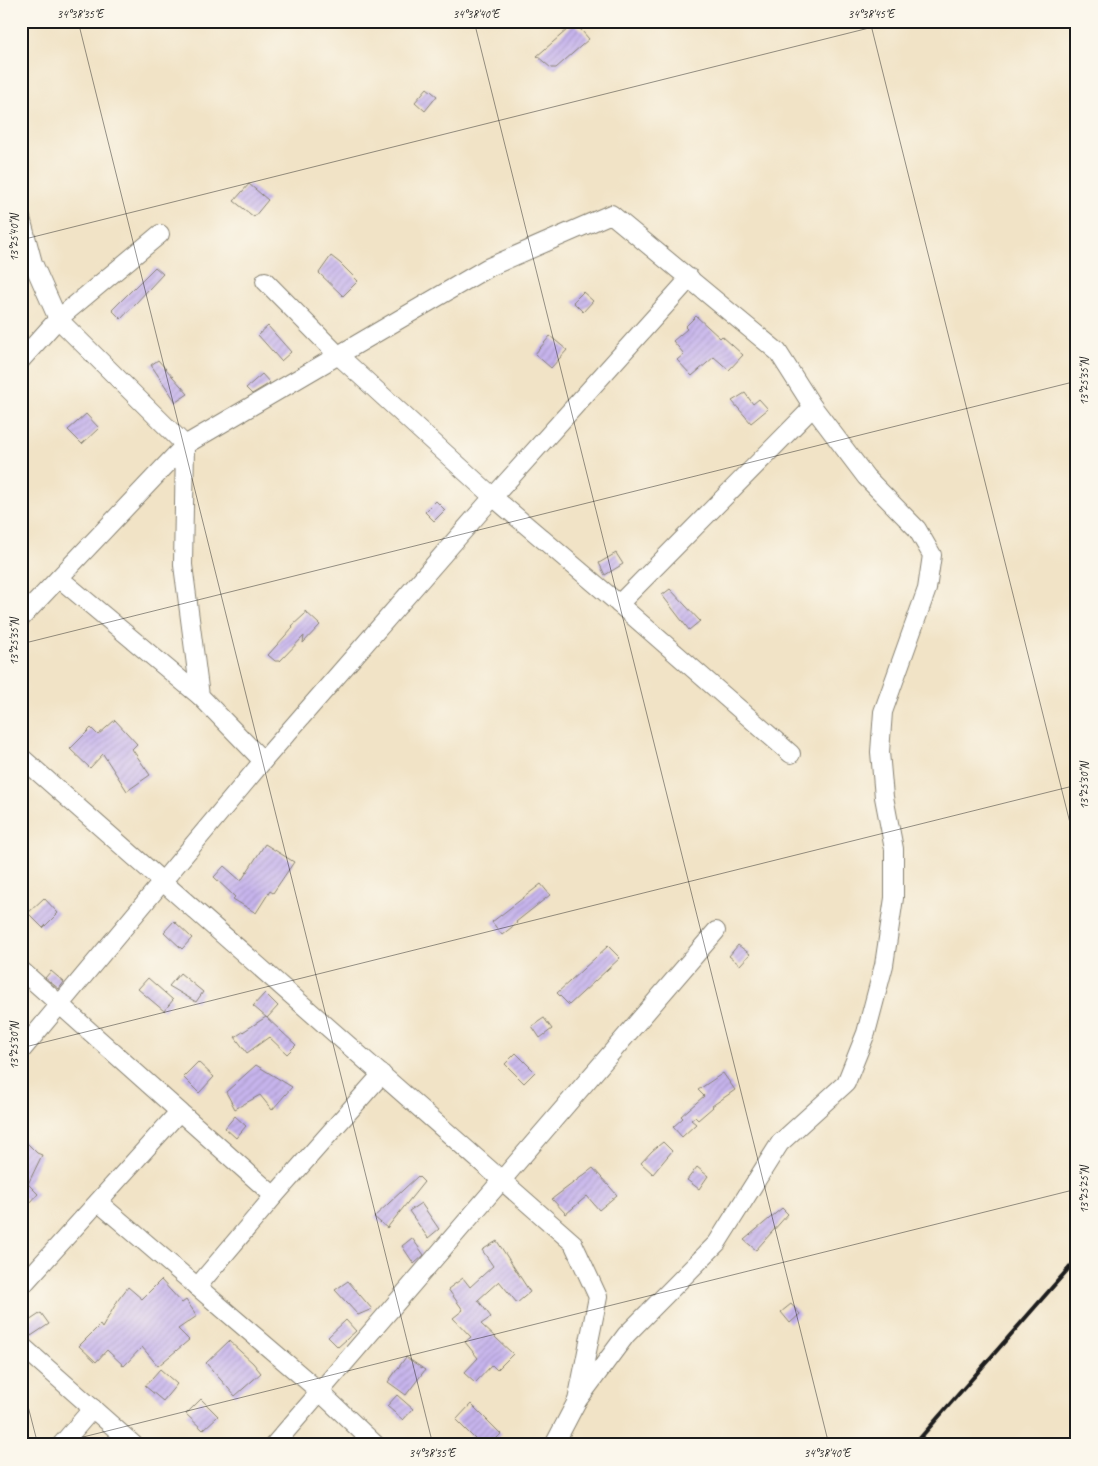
<svg xmlns="http://www.w3.org/2000/svg" width="1098" height="1466" font-family="Caveat,sans-serif">
<style>
.building{fill:url(#building-hatch)}
.lines{fill:none;stroke-linecap:round;stroke-linejoin:round}
.minor-casing{stroke:#868071;stroke-width:20}
.minor{stroke:#fff;stroke-width:18}
.rail{stroke:#1c1c1c;stroke-width:4}
.ticks{fill:none;stroke:#1c1c1c;stroke-width:1;stroke-opacity:0.45}
.neatline{fill:none;stroke:#1c1c1c;stroke-width:2}
.ticks-label{font-size:12px;text-anchor:middle;fill:#1c1c1c}
</style>
<defs>
<pattern id="building-hatch" width="6" height="6" patternUnits="userSpaceOnUse" patternTransform="scale(1.25)"><rect width="6" height="6" fill="#c6b4ec"/><path d="M-1 1l2-2M0 6l6-6M5 7l2-2" fill="none" stroke="#aa9aca"/></pattern>
</defs>
<rect width="100%" height="100%" fill="#fbf7ec"/>
<filter id="ink" filterUnits="userSpaceOnUse"><feTurbulence type="fractalNoise" baseFrequency=".02" numOctaves="2"/><feDisplacementMap in="SourceGraphic" scale="10" xChannelSelector="R" yChannelSelector="G"/><feConvolveMatrix kernelMatrix="1 2 1 2 8 2 1 2 1" color-interpolation-filters="sRGB"/></filter>
<filter id="wash" filterUnits="userSpaceOnUse"><feTurbulence type="fractalNoise" baseFrequency=".0096" numOctaves="4" result="noise"/><feDisplacementMap in="SourceGraphic" scale="20" xChannelSelector="R" yChannelSelector="G"/><feGaussianBlur stdDeviation="1.12" result="paint"/><feColorMatrix in="noise" values="0 0 0 0 0 0 0 0 0 0 0 0 0 0 0 0 0 1.4 0 .05"/><feComposite in="paint" operator="in"/></filter>
<g filter="url(#wash)">
<rect width="100%" height="100%" fill="#f1e3c6"/>
<g id="blocks">
<g class="building">
<path d="M575,23L589,39L556,68H551L537,56Z"/>
<path d="M427,88L437,96L425,111L415,102Z"/>
<path d="M249,184L268,200L254,217L234,201Z"/>
<path d="M331,256L340,263L358,281L343,296L319,273Z"/>
<path d="M155,267L163,274L121,319L112,310Z"/>
<path d="M583,292L593,301L583,312L573,302Z"/>
<path d="M696,316L720,338L722,336L743,355L729,370L714,357L692,376L677,360L684,354L673,341L687,329L685,327Z"/>
<path d="M268,326L291,352L281,361L258,335Z"/>
<path d="M550,336L567,350L551,368L535,354Z"/>
<path d="M158,360L188,394L176,402L151,365Z"/>
<path d="M262,374L270,383L252,394L246,388Z"/>
<path d="M745,393L753,404L759,399L768,409L751,423L732,401Z"/>
<path d="M86,414L99,428L82,444L68,430Z"/>
<path d="M436,501L445,510L434,521L425,512Z"/>
<path d="M616,553L623,564L605,575L599,563Z"/>
<path d="M670,589L700,621L689,630L662,595Z"/>
<path d="M305,611L320,625L303,643L304,636L280,661H275L268,655L293,627L292,626L305,614Z"/>
<path d="M115,720L137,744L132,749L150,775L127,791L103,754L90,768L70,749L91,728L98,735Z"/>
<path d="M265,844L294,862L273,893L270,891L256,913L233,899L235,897L214,877L224,866L241,881Z"/>
<path d="M541,884L550,895L516,922L517,923L502,935L492,922Z"/>
<path d="M44,898L58,913L43,928L28,913Z"/>
<path d="M174,921L192,938L182,949L164,932Z"/>
<path d="M738,945L750,954L740,965L729,956Z"/>
<path d="M608,946L620,958L569,1005L557,993Z"/>
<path d="M51,971L64,982L59,989L45,978Z"/>
<path d="M180,973L203,992L196,1002L169,986Z"/>
<path d="M148,978L173,1000L164,1011L138,989Z"/>
<path d="M265,993L278,1006L267,1018L253,1006Z"/>
<path d="M266,1017L296,1045L287,1054L269,1037L247,1053L235,1037Z"/>
<path d="M544,1018L552,1029L540,1038L532,1026Z"/>
<path d="M516,1053L535,1072L524,1083L505,1064Z"/>
<path d="M198,1062L214,1077L199,1093L183,1077Z"/>
<path d="M256,1065L292,1087L272,1110L260,1095L235,1109L226,1092Z"/>
<path d="M723,1073L735,1090L712,1106L713,1107L698,1120L695,1117L691,1120L696,1124L682,1137L673,1127L683,1118L681,1116L704,1096L698,1090Z"/>
<path d="M235,1116L246,1126L236,1138L225,1128Z"/>
<path d="M21,1137L37,1153L42,1155L28,1184L38,1194L30,1203L21,1196Z"/>
<path d="M663,1142L672,1151L653,1174L641,1163L652,1151Z"/>
<path d="M697,1167L708,1176L699,1189L687,1180Z"/>
<path d="M593,1168L617,1195L599,1210L587,1196L566,1214L552,1199Z"/>
<path d="M418,1176L424,1182L387,1228L374,1217Z"/>
<path d="M421,1203L439,1229L428,1238L409,1211Z"/>
<path d="M782,1208L788,1214L756,1250L744,1240Z"/>
<path d="M412,1238L424,1255L414,1264L402,1246Z"/>
<path d="M497,1241L530,1292L517,1303L499,1281L478,1300L491,1317L481,1324L513,1354L497,1370L492,1365L475,1383L464,1373L478,1358L465,1342L471,1337L453,1318L463,1310L448,1289L463,1278L470,1287L493,1266L482,1250Z"/>
<path d="M161,1280L182,1303L186,1300L197,1316L178,1329L189,1340L158,1366L142,1347L124,1366L107,1350L96,1362L79,1346L100,1325L102,1328L118,1300L128,1287L142,1299Z"/>
<path d="M348,1281L372,1309L358,1315L335,1290Z"/>
<path d="M791,1304L800,1314L790,1323L781,1312Z"/>
<path d="M41,1313L49,1324L31,1336L23,1325Z"/>
<path d="M346,1320L356,1331L338,1347L328,1337Z"/>
<path d="M229,1341L253,1363L261,1373L235,1396L206,1363Z"/>
<path d="M406,1357L425,1370L406,1395L388,1382Z"/>
<path d="M160,1369L177,1384L163,1401L145,1386Z"/>
<path d="M397,1395L413,1409L403,1420L387,1406Z"/>
<path d="M201,1399L218,1416L203,1430L186,1414Z"/>
<path d="M471,1404L501,1434L490,1445H481L456,1420Z"/>
</g>
</g>
</g>
<g filter="url(#ink)">
<use href="#blocks" fill-opacity="0" stroke="#868071" stroke-width="1"/>
<g class="lines">
<defs>
<g id="minor">
<path d="M21,218L33,263L58,319L185,445L183,565L200,696L263,761"/>
<path d="M265,281L338,355L493,497L619,604L791,754"/>
<path d="M21,360L58,319L160,234"/>
<path d="M59,578L200,696"/>
<path d="M619,604L813,407"/>
<path d="M21,618L185,445L487,268L611,214L778,352L813,407L866,477L917,529L932,555L927,589L883,712L880,752L884,797L894,849V898L884,965L866,1033L846,1083L780,1143L717,1243L626,1335L577,1401"/>
<path d="M21,757L573,1243L598,1297L577,1401L554,1445"/>
<path d="M21,970L274,1196"/>
<path d="M21,1051L263,761L493,497L690,278"/>
<path d="M98,1202L319,1391L376,1445"/>
<path d="M21,1287L179,1112"/>
<path d="M197,1287L274,1196L382,1074"/>
<path d="M21,1345L134,1445"/>
<path d="M61,1445L93,1408"/>
<path d="M274,1445L716,931"/>
</g>
</defs>
<use href="#minor" class="minor-casing"/>
<use href="#minor" class="minor"/>
<path class="rail" d="M914,1445L1077,1259"/>
</g>
</g>
<path class="ticks" d="M78,21L433,1445M474,21L829,1445M870,21L1077,851M21,240L897,21M21,644L1077,381M21,1048L1077,785M21,1379L38,1445M51,1445L1077,1189"/>
<rect width="1098" height="1466" fill="none" stroke="#fbf7ec" stroke-width="55"/>
<rect x="28" y="28" width="1042" height="1410" class="neatline"/>
<g class="ticks-label">
<text x="80" y="18">34°38'35"E</text>
<text x="476" y="18">34°38'40"E</text>
<text x="871" y="18">34°38'45"E</text>
<text transform="translate(14 238) rotate(-90)" y="4">13°25'40"N</text>
<text transform="translate(1084 382) rotate(-90)" y="4">13°25'35"N</text>
<text transform="translate(14 642) rotate(-90)" y="4">13°25'35"N</text>
<text transform="translate(1084 786) rotate(-90)" y="4">13°25'30"N</text>
<text transform="translate(14 1046) rotate(-90)" y="4">13°25'30"N</text>
<text transform="translate(1084 1190) rotate(-90)" y="4">13°25'25"N</text>
<text x="432" y="1457">34°38'35"E</text>
<text x="827" y="1457">34°38'40"E</text>
</g>
</svg>
